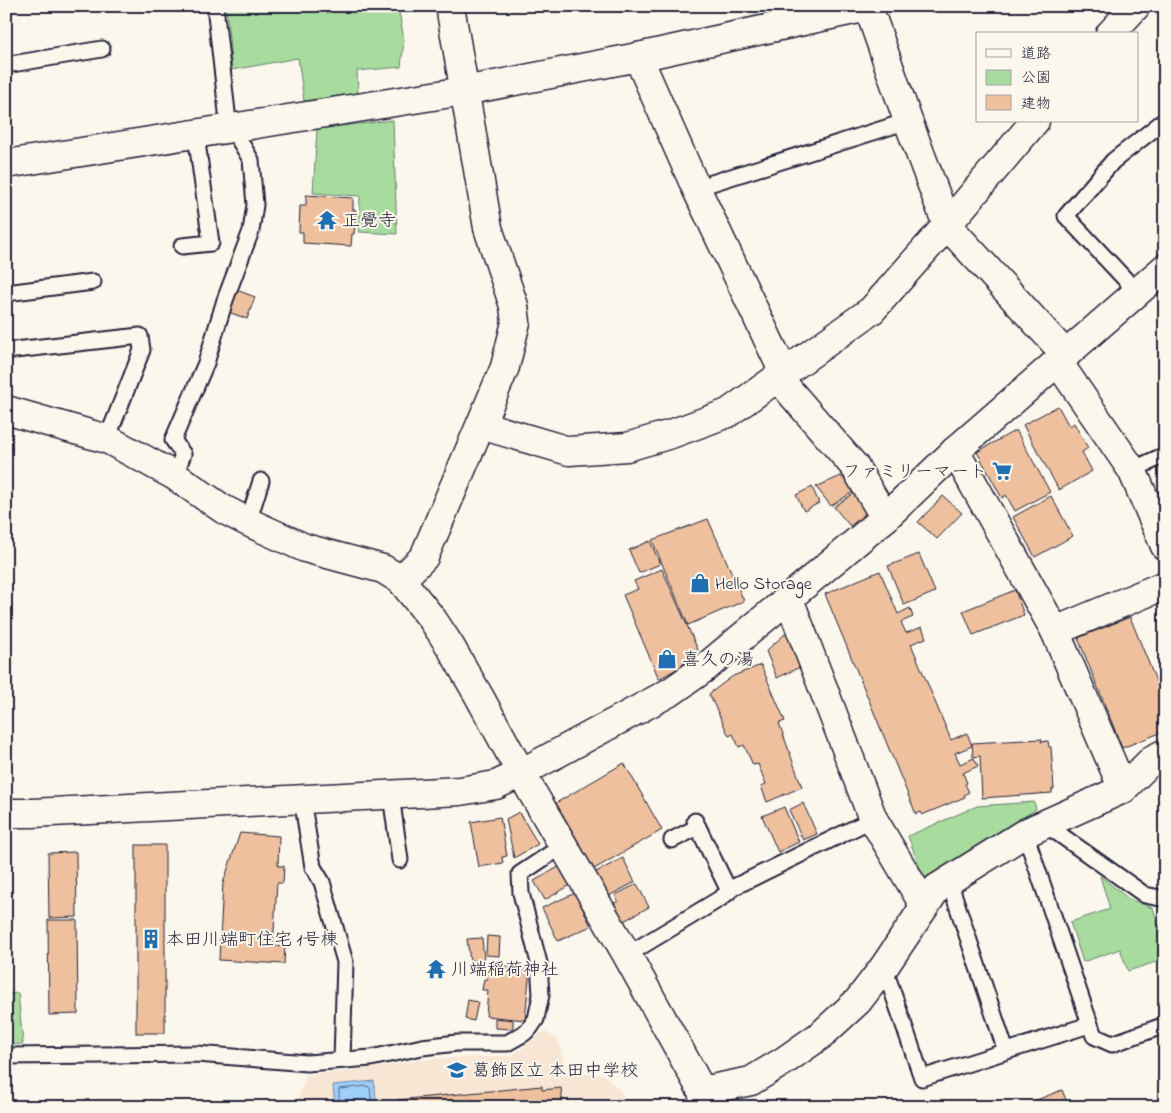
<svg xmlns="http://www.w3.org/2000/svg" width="1171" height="1113" font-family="'Indie Flower','Klee One',sans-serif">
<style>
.built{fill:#f7e6d4}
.green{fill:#a8dc9f;stroke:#657f6d}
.water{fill:#9ecefa;stroke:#6c89ae}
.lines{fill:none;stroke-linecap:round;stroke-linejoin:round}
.shore{stroke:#546787;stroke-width:1}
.building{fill:#eec09d;stroke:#22223b}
.service-casing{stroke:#22223b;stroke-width:19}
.minor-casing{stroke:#22223b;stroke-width:31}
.tertiary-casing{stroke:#22223b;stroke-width:31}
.service{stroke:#fbf7ec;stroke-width:15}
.minor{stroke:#fbf7ec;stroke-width:28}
.tertiary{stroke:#fbf7ec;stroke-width:28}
.labels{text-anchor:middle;stroke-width:4;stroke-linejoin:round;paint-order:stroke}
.poi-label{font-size:18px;fill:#22223b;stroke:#fbf7ec;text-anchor:start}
</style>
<rect width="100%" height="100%" fill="#fbf7ec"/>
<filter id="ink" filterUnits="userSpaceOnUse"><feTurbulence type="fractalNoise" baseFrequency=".02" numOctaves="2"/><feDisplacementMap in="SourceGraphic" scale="10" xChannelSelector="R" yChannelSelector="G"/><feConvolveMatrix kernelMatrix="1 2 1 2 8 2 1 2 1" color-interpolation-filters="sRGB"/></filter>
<g filter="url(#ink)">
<path class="built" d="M544,1031L558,1039L567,1074H603L622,1092L623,1107H294L307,1075L382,1067L424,1059L512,1056Z"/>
<g class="green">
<path d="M226,6H398L404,40L401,67L357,71L358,93L304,101L298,58L232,70Z"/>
<path d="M393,120L397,234L359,232L360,196L313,193L317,129Z"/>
<path d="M1034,802L1036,809L934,877L926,879L918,874L920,868L908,836L977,806Z"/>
<path d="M1100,876L1129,899L1153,908L1165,944V959L1128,971L1120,949L1083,962L1070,922L1110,909Z"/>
<path d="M18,993L23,1044L6,1045V994Z"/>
</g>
<path class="water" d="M374,1081L377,1107H335L333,1085Z"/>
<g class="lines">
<path class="shore" d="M339,1107V1089L367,1086L370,1088L372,1107"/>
</g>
<g class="building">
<path d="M306,195L353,198V210H356L354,234H352L351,246L303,243V232H299L300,206H306Z"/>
<path d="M234,289L255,297L247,319L226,311Z"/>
<path d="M1058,406L1069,426L1074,423L1088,448L1082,452L1092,471L1059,490L1023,425Z"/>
<path d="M1016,430L1050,492L1015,511L1006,495L1002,498L977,452Z"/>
<path d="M841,476L854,491L831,506L816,487Z"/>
<path d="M812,487L819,503L804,511L796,495Z"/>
<path d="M854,493L865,508L864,515L850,526L834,507Z"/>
<path d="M943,496L962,513L937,539L918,522Z"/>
<path d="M1051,496L1073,536L1035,557L1013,517Z"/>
<path d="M708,519L744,601L688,625L652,540Z"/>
<path d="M650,541L660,564L639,573L629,550Z"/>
<path d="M919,554L935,592L904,605L888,566Z"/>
<path d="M662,569L698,650L688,655L690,658L680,667L659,679L623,595L638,589L634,581Z"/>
<path d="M880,571L898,614L910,608L913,617L901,622L906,633L922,627L926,638L911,644L951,740L967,733L972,746L955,753L960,764L974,758L978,766L963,773L967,783L965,784L969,792L964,795L965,797L922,815L921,812L916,814L825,594Z"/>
<path d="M1015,590L1024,615L973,635L963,611Z"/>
<path d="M1130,617L1165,703V731L1122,748L1078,638Z"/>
<path d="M785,634L790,641L800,667L777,678L766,651Z"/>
<path d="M761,665L785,721L779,723L802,787L767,802L761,786L766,784L758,764L753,765L744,745L739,747L733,734L729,736L709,694L733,676Z"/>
<path d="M1042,739L1041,742L1048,741L1049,747H1051L1054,789H1052V793L982,798L980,756L973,757L972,743Z"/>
<path d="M624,763L662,830L594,869L556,803Z"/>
<path d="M803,803L817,834L803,840L789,810Z"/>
<path d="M784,807L799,842L778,852L762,816Z"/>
<path d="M519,812L538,844L514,858L506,819Z"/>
<path d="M500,817L507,856L502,857L503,863L479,867L471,822Z"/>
<path d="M240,833L279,836L278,866H284L283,883H277L273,946L285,947L284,964L219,960L223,883Z"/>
<rect x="136" y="845" width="29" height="188"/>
<path d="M76,852L77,917L49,918L48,853Z"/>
<path d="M623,858L635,882L607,897L594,873Z"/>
<path d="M562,865L572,884L545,900L534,881Z"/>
<path d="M637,884L649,907L622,922L613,904L618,901L615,895Z"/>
<path d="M575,893L591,926L558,941L542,908Z"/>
<path d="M48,920H77L78,1014L49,1015Z"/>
<path d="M487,936L500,937L499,956L486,955Z"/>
<path d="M482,938L484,959L470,961L467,939Z"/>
<path d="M432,964H439L440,973L433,974Z"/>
<path d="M489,964L530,968L525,1020L486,1016L488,990H482L484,979L487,980Z"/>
<path d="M468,1000L478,1002L474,1021L465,1019Z"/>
<path d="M495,1018L513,1020V1029L495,1028Z"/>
<path d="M542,1086V1090L561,1088L563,1107H398L397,1100Z"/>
<path d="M1062,1090L1069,1107H1019Z"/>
</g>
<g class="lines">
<defs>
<g id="service">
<path d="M6,65L102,49"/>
<path d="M696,188L908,121"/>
<path d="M182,246L211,243L196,135"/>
<path d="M1137,292L1066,216L1113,161L1165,120"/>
<path d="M6,293L93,282"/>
<path d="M6,351L140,336L142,350L107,439"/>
<path d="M1132,470L1165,455"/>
<path d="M175,476L183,454L173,440L206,363L225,300L251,231L255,205L251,160L228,121L215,6"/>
<path d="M248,522L261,481"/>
<path d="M391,795L400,860"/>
<path d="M302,799L313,867L322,882L345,962L342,1060"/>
<path d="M695,821L729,891"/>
<path d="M1045,824L1145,895L1165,899"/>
<path d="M1025,833L1094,1036L1112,1044L1165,1025"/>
<path d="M672,840L698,827"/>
<path d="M949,881L1006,1051"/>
<path d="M627,955L721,898L734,887L873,819"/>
<path d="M884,967L922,1078L1089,1025"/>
<path d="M6,1056L197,1054L307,1063L371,1058L422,1047L457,1043H507L523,1034L530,1028L536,1019L541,995L539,963L521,893L520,874L550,854L563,848"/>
</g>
<g id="minor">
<path d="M868,6L908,121L947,225L1066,355"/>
<path d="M638,57L696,188L784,373"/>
<path d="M6,164L464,91L638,57L872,6"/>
<path d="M1058,362L1132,470L1165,546"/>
<path d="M778,378L855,467L885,518"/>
<path d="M6,410L107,439L175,476L223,509L248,522L305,548L383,569L401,580L433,620L450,646L479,696L521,773L627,955L679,1049L702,1091L705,1107"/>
<path d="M955,451L1055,631L1123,789"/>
<path d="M401,580L424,557L505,367L516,322L514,306L488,228L450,6"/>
<path d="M789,599L873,819L924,905"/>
<path d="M1055,631L1165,585"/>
<path d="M6,813H32L460,791L496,785L521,773"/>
<path d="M702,1091L751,1081L784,1061L821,1035L858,1001L884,967L937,888L1025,833L1123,789L1153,759L1165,753"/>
</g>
<g id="tertiary">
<path d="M1110,34L1136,6"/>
<path d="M491,428L569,451L627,447L671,434L728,413L872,310L947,225L1035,121"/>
<path d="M521,773L672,691L706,667L885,518L955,451L1165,268"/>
</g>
</defs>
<use href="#service" class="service-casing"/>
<use href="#minor" class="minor-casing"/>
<use href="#tertiary" class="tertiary-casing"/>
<use href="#service" class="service"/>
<use href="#minor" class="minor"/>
<use href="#tertiary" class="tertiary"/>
</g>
</g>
<defs>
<symbol id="temple-bare" viewBox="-9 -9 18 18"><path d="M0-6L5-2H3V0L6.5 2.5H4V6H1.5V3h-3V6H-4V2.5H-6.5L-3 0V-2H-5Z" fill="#1f6fb2" stroke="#fbf7ec" stroke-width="2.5" paint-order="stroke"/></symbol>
<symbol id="supermarket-bare" viewBox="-9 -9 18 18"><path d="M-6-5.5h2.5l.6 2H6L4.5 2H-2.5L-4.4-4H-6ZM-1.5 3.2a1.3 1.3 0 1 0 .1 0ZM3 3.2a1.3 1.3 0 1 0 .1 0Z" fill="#1f6fb2" stroke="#fbf7ec" stroke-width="2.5" paint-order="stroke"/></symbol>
<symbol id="shop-bare" viewBox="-9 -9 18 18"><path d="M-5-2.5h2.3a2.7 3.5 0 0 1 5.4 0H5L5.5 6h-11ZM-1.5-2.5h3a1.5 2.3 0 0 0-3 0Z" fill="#1f6fb2" stroke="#fbf7ec" stroke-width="2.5" paint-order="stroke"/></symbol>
<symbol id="building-bare" viewBox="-9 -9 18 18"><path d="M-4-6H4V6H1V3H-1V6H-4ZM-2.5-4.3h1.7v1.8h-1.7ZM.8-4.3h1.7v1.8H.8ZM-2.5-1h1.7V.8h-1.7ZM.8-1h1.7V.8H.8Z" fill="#1f6fb2" stroke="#fbf7ec" stroke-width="2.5" paint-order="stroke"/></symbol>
<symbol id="school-bare" viewBox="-9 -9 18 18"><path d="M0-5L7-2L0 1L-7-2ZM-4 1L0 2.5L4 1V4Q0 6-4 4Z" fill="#1f6fb2" stroke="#fbf7ec" stroke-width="2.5" paint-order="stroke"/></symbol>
</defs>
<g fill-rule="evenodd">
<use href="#temple-bare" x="313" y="206" width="28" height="28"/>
<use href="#supermarket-bare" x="988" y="457" width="28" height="28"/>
<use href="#shop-bare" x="686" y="569" width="28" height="28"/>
<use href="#shop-bare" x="653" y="645" width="28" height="28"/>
<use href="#building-bare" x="137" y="925" width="28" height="28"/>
<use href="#temple-bare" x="422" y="955" width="28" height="28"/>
<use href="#school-bare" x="443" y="1056" width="28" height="28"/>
</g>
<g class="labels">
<g class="poi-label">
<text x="342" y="226">正覺寺</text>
<text x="987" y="477" text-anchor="end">ファミリーマート</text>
<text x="715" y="589">Hello Storage</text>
<text x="682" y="665">喜久の湯</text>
<text x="166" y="945">本田川端町住宅 1号棟</text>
<text x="451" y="975">川端稲荷神社</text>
<text x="472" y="1076">葛飾区立 本田中学校</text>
</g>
</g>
<rect width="1171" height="1113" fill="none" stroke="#fbf7ec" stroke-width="25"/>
<rect x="12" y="12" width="1146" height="1088" fill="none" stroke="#22223b" stroke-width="2" filter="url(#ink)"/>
<rect x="976" y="32" width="162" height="90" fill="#fbf7ec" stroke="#a4a2a5"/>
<rect x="986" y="49" width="25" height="8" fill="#fbf7ec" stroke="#a4a2a5"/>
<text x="1021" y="58" font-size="15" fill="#22223b">道路</text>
<rect x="986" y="70" width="25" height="15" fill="#a8dc9f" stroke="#a4a2a5"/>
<text x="1021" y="82" font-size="15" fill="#22223b">公園</text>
<rect x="986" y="95" width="25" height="15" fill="#eec09d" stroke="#a4a2a5"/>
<text x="1021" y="108" font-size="15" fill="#22223b">建物</text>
</svg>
